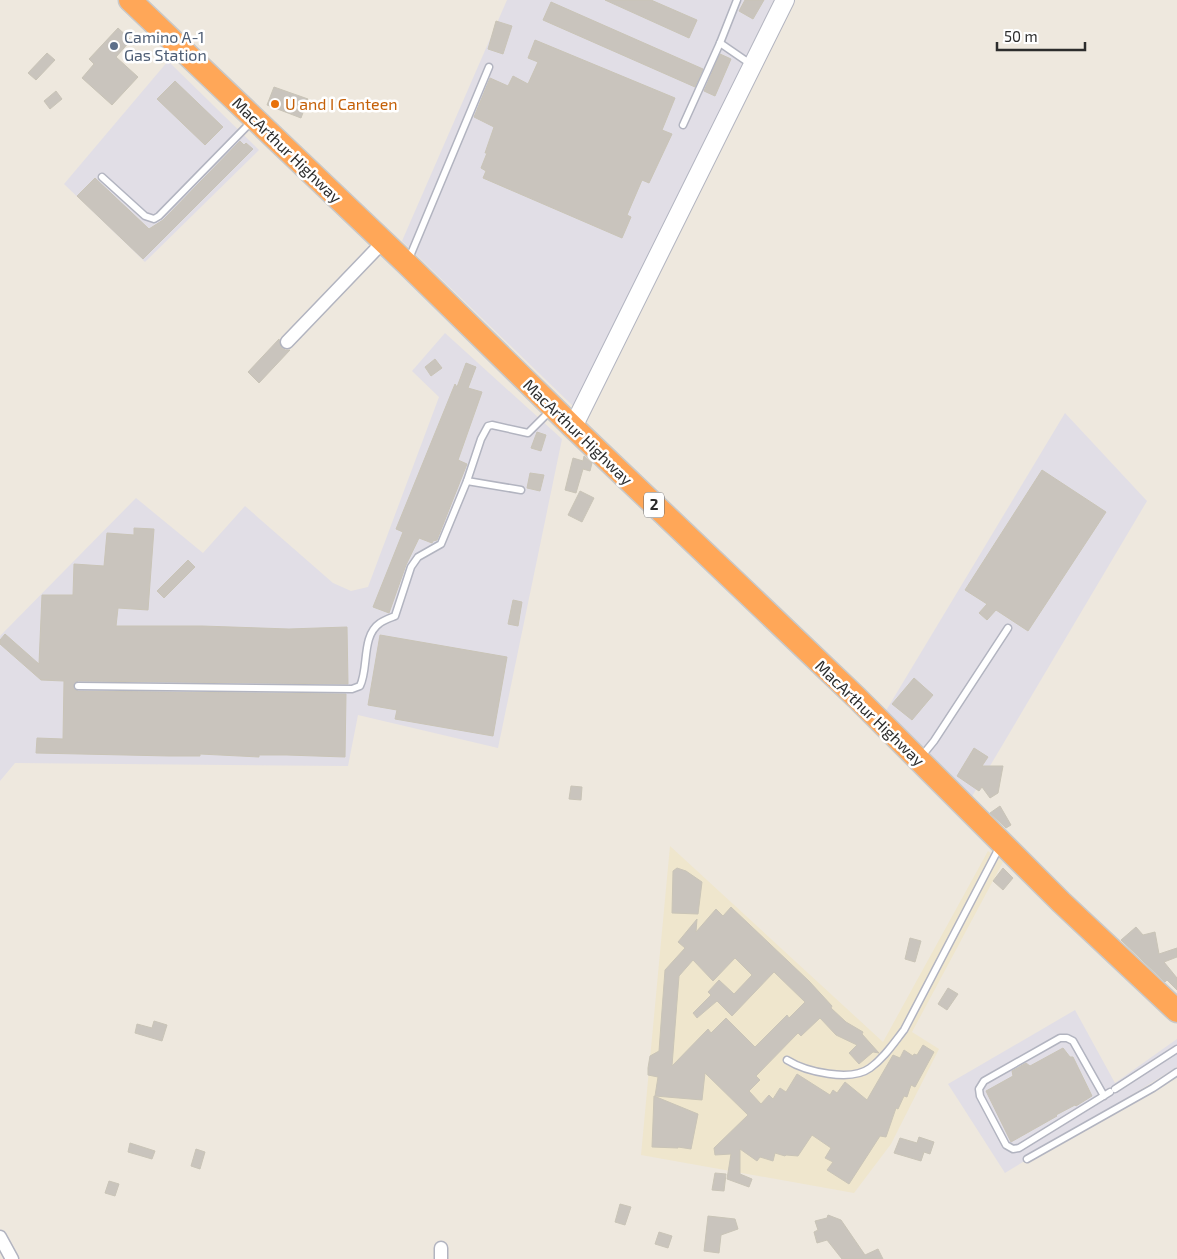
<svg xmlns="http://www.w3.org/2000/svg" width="1177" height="1259" font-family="'Exo 2',sans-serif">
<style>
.industrial{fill:#e1dee6}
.education{fill:#efe6cd}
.building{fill:#c9c4bd;stroke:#c9c4b7;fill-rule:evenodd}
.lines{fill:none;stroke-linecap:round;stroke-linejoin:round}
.lane-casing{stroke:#b2b4c0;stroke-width:9}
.street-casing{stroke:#b2b4c0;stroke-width:15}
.secondary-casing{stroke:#b2b4c0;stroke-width:20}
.highway-casing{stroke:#c8c8c8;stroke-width:25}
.lane{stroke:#fff;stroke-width:6}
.street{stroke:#fff;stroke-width:12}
.secondary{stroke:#fff;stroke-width:18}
.highway{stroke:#ffa758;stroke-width:22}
.service-dot{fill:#5c6f8a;stroke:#fff;stroke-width:2}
.food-dot{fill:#e8710a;stroke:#fff;stroke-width:2}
.labels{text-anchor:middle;stroke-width:5;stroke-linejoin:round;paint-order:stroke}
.shield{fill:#fff;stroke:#6b6b6b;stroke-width:1}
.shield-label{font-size:15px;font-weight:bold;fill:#2c2c2c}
.service-label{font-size:16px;fill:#4e5e75;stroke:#fff;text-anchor:start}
.food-label{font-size:16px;fill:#c56008;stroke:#fff;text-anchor:start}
.street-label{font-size:16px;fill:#2c2c2c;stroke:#fff}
</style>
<rect width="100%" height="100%" fill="#eee8de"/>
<g class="industrial">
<path d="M507,0H774L574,407L402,241Z"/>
<path d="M168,61L259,150L145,262L64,184Z"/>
<path d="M445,333L562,439L498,748L358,715L348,766L15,763L0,781V636L136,498L203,553L245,506L333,583L351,591L368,587L439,397L412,371Z"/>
<path d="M1065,413L1147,501L971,798L884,714Z"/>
<path d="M1075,1010L1115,1083L1177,1039V1067L1005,1173L948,1084Z"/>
</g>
<path class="education" d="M670,846L883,1042L988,851L1003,862L912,1032L939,1049L891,1144L854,1193L641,1155Z"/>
<g class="building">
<path d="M605,0H651L697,20L689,38Z"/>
<path d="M745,0H764L753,19L739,11Z"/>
<path d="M551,2L703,69L695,87L543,20Z"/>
<path d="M496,21L512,26L503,54L488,49Z"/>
<path d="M118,28L131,40L116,57L138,77L112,105L82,78L94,64L89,59Z"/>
<path d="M535,40L675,98L662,130L672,134L649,183L642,180L627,215L631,217L622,238L483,178L486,171L481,168L487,153H485L494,127L474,117L490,78L508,86L513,76L528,84L538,62L528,58Z"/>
<path d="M47,53L55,60L36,80L28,73Z"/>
<path d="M720,54L731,59L715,96L704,91Z"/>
<path d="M175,81L223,127L205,145L157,99Z"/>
<path d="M274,87L308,99L301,118L267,105Z"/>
<path d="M56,91L62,99L50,109L44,101Z"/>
<path d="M240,141L244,145L246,143L253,149L143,259L77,196L95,178L149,229L163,220Z"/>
<path d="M279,339L281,347L285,350H290L259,383L248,372Z"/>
<path d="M435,359L442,368L431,376L425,367Z"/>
<path d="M466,363L476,367L468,388L482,392L458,460L467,464L437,540L433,541L432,543L419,538L406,565L389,613L373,607L403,532L396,529L455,384L457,387Z"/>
<path d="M537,432L546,435L541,451L531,448Z"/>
<path d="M584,456L592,463L590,471L583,469L576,493L565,490L573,458L583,461Z"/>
<path d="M1042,470L1106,512L1028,631L996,610L987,620L979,613L987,604L965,590Z"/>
<path d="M530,473L544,475L540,491L527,488Z"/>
<path d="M580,491L594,498L582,522L568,515Z"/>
<path d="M134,528L154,529L148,610L118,608L116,626H202L289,629L347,627L348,684L78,681L74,684V689L78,691L346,694L345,757L287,755H259V757L200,754V756H170L36,753L37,738L63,739L64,681L41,680L0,644V640L5,634L39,664L42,595H73L74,564L104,566L107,533L134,535Z"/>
<path d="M188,560L195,567L164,598L157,591Z"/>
<path d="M513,600L522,602L518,626L508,624Z"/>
<path d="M380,635L507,657L493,736L395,719L397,710L368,705Z"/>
<path d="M914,678L933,695L912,720L892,704Z"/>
<path d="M974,748L988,757L982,766H1003L998,793L990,798L982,787L979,791L957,776Z"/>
<path d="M571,786L582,787L581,800L569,799Z"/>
<path d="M1000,806L1011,825L1006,828L990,813Z"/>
<path d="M677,868L686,871L702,882L698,914L672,913L673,871Z"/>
<path d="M1003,868L1013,878L1003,890L993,881Z"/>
<path d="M731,907L809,981L832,1006L831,1008L846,1022L863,1032L862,1034L879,1053L873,1052L859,1064L849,1053L857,1045L836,1035L820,1018L801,1036L798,1033L756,1076L760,1080L749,1091L761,1104L769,1095L773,1099L780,1088L786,1092L797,1074L830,1095L833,1090L837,1093L845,1082L867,1100L893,1055L900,1058L904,1050L913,1056L914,1054L917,1055L923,1045L934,1052L915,1087L911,1085L907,1097L904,1096L898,1109L896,1108L886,1137L880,1136L849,1184L827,1170L833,1162L825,1158L831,1148L812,1135L798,1156L786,1155L785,1156L775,1153L773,1161L760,1157L757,1161L740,1149V1174L752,1179L749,1187L727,1179L731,1154L715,1155L714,1148L748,1115L705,1073L702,1100L655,1096L658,1077L648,1075V1068L650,1056L659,1051L665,970L685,948L678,942L697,919L696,932L716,909L723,916ZM735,958L752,975L734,994L719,980L708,992L711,995L693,1013L697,1018L717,1001L732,1016L774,972L805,1002L789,1018L787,1015L755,1047L726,1018L711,1033L708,1029L672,1066L679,976L693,960L713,981Z"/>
<path d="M1136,927L1143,935L1155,932L1159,954L1177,948V957L1164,962L1177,978V990L1167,980L1165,982L1121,940Z"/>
<path d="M910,938L921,941L915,962L905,959Z"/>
<path d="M948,988L958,994L947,1010L938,1004Z"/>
<path d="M154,1021L167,1025L162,1041L135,1033L137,1024L152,1028Z"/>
<path d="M1063,1048L1070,1057H1073L1092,1096L1076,1106L1075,1105L1056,1115L1057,1116L1011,1142L986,1091L1013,1076L1012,1071L1026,1063L1030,1066Z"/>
<path d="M654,1096L698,1114L691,1149L678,1147V1148L652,1147Z"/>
<path d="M919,1137L934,1142L930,1154L924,1152L921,1161L894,1153L900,1138L917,1143Z"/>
<path d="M130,1143L155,1151L152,1159L128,1152Z"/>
<path d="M196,1149L205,1152L200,1169L191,1166Z"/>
<path d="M715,1173L726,1174L724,1191L712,1190Z"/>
<path d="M109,1181L119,1184L115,1196L105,1193Z"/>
<path d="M620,1204L631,1207L625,1225L615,1222Z"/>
<path d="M828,1215L841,1220L865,1255L878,1249L883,1259H842L827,1240L817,1243L814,1232L818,1230L815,1221L827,1218Z"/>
<path d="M708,1216L735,1219L738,1229L721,1235L719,1253L704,1251Z"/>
<path d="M659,1232L672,1236L668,1248L655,1244Z"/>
</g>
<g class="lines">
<defs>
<g id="lane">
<path d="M720,43L752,65"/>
<path d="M683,125L720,43L737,0"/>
<path d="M102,177L145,216L154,219L159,216L252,121"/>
<path d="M408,261L489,67"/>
<path d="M467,481L521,490"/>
<path d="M78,686L352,689L360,686C369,668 361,636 380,623C384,620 390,618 395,616L411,567L418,557L441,544L467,481L481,439L488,426L492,425L528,433L550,411"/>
<path d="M921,757L934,741L1008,628"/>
<path d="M787,1060C806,1072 851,1082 870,1068C884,1058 893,1044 904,1030L1000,846"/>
<path d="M1115,1089L1177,1049"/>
<path d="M1104,1096L1073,1041L1067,1038H1060L984,1081L979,1089L980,1096L1006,1145L1013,1149L1019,1148L1110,1092"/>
<path d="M1027,1159L1153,1088L1177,1072"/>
</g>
<g id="street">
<path d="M287,342L383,242"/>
<path d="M0,1237L12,1259"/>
<path d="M441,1248V1259"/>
</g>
<path id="secondary" d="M573,427L785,0"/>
<path id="highway" d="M130,0L407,264L573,427L857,698L1061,902L1177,1011"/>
</defs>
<use href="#lane" class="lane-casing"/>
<use href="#street" class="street-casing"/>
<use href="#secondary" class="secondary-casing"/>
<use href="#highway" class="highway-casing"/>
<use href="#lane" class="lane"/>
<use href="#street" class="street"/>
<use href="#secondary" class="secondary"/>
<use href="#highway" class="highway"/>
</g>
<circle class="service-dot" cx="114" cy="46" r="5"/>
<circle class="food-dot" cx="275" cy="104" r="5"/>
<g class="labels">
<rect class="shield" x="644" y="492.5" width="20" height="25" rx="4"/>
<g class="shield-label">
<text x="654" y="510">2</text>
</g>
<g class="service-label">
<text x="124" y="43">Camino A-1<tspan x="124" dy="18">Gas Station</tspan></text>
</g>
<g class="food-label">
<text x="285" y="110">U and I Canteen</text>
</g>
<g class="street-label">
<text transform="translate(287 150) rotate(44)" y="6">MacArthur Highway</text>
<text transform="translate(578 432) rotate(44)" y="6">MacArthur Highway</text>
<text transform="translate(870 713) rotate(44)" y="6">MacArthur Highway</text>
</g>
</g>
<path d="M997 42v8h88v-8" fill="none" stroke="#2c2c2c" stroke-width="2.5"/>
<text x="1004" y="42" font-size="15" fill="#2c2c2c" stroke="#ffffff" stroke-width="4" paint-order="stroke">50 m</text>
</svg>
